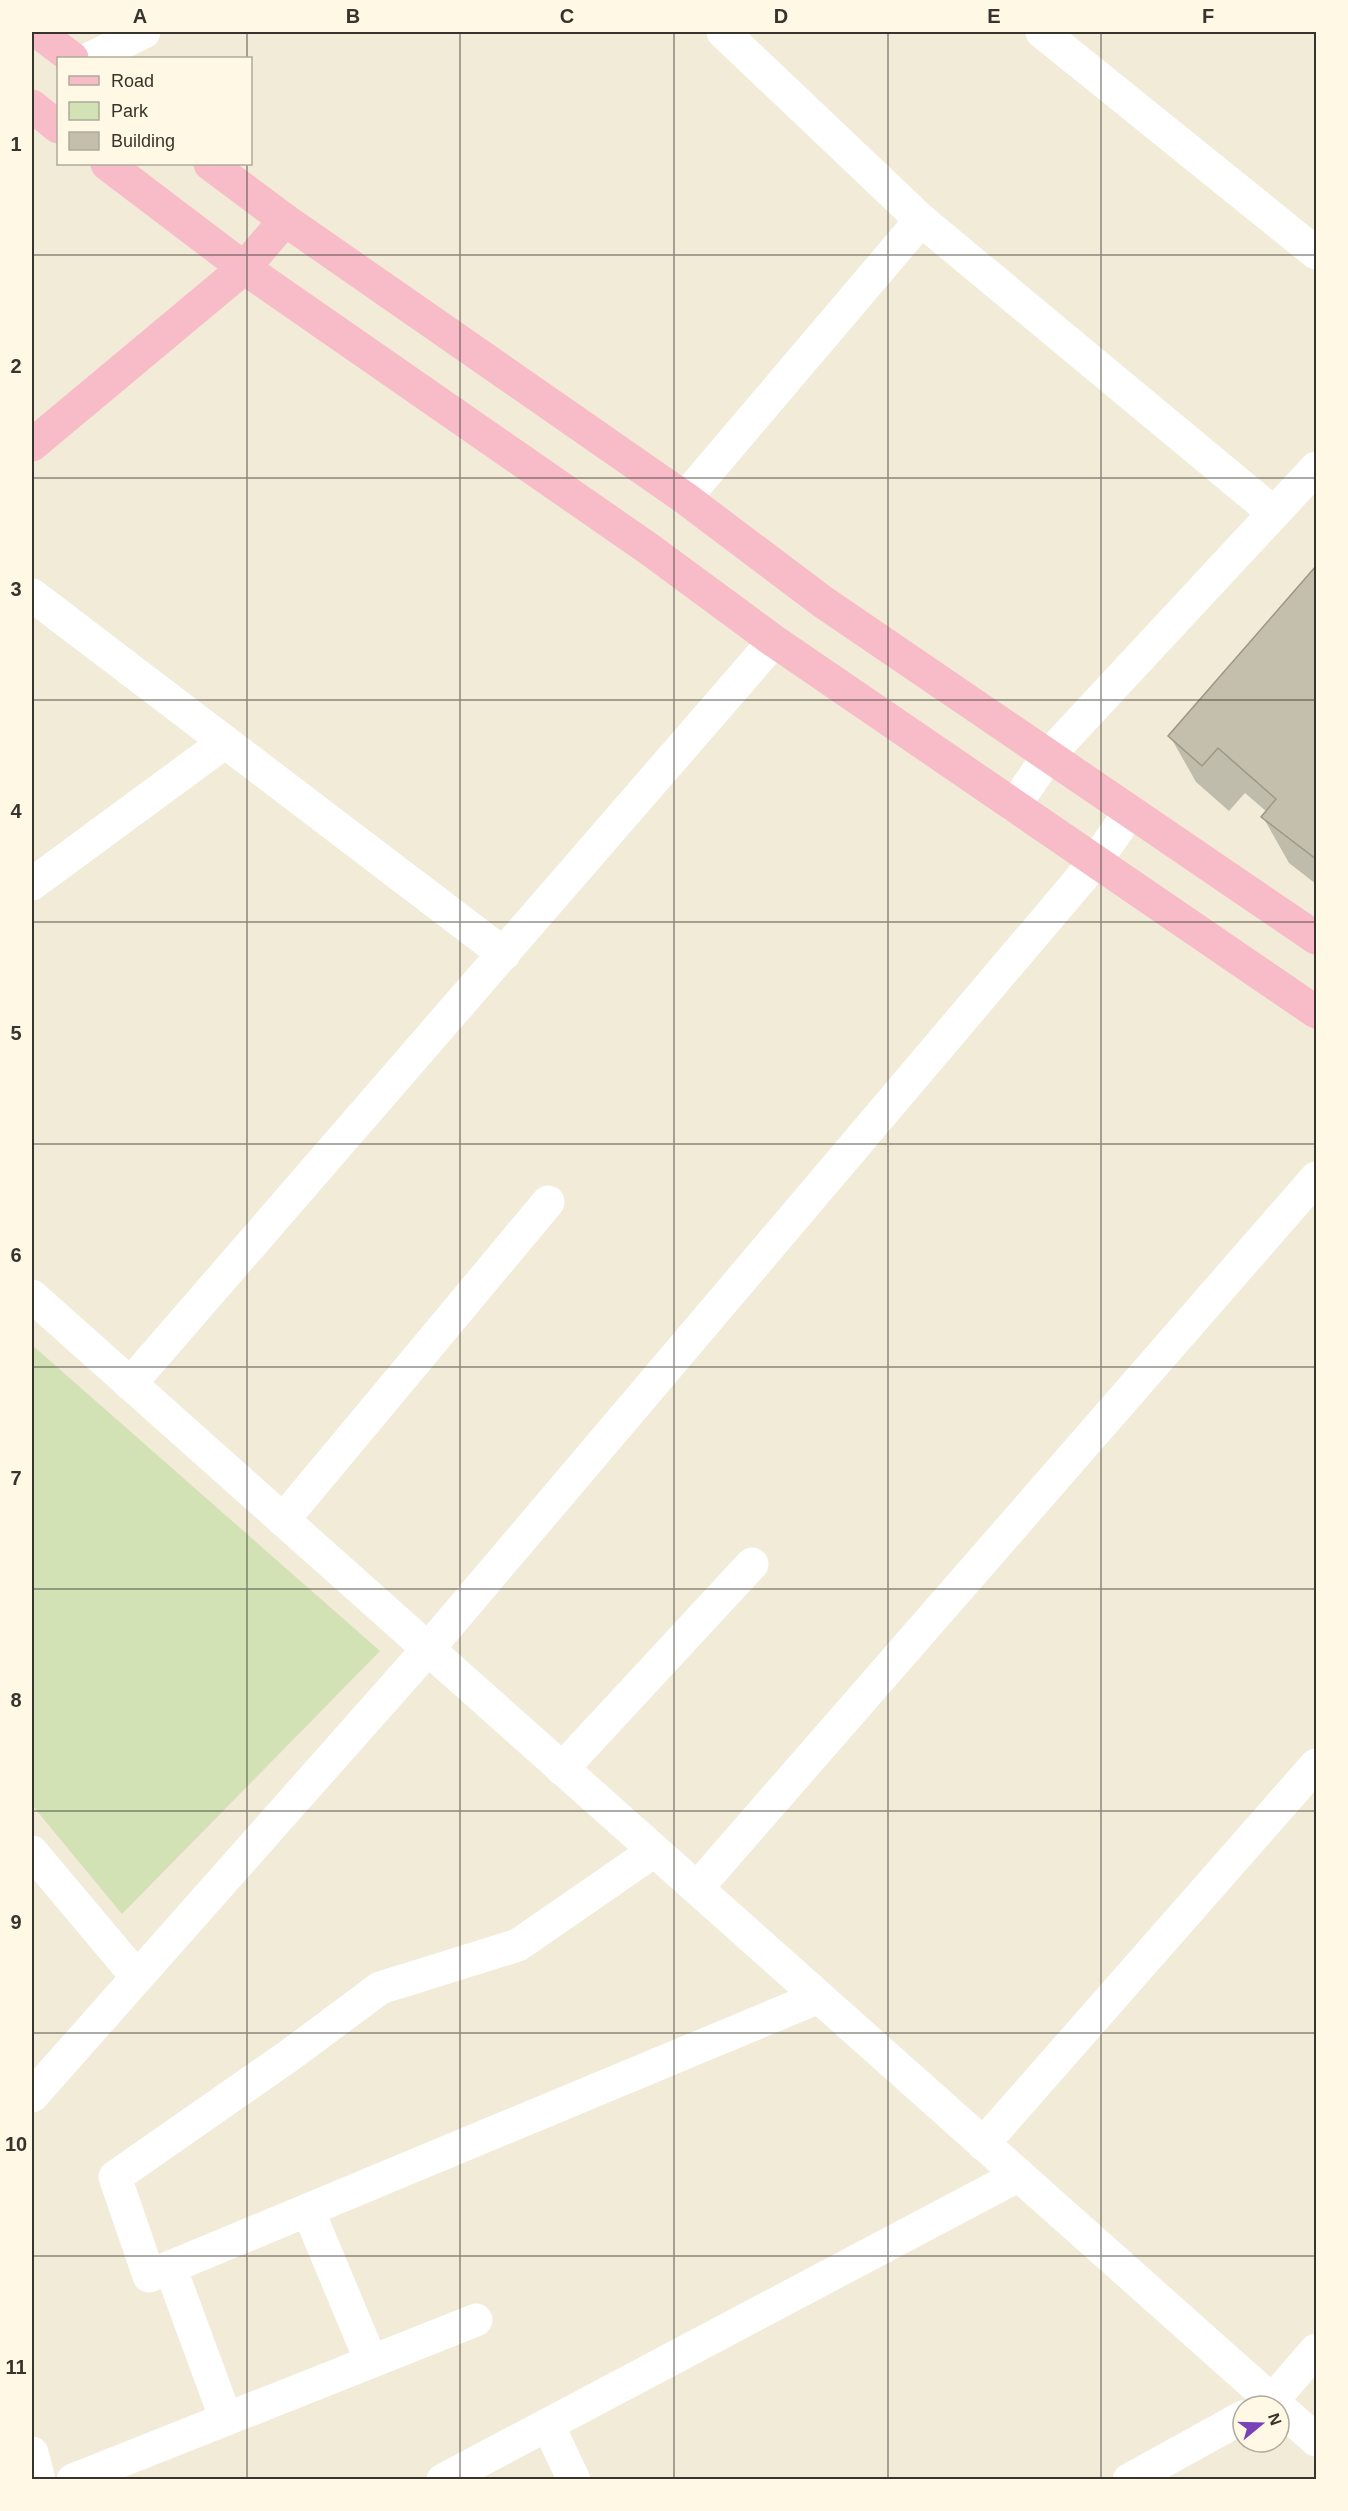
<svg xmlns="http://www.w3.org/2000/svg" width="1348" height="2511" font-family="Helvetica,sans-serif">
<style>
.green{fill:#d2e2b4}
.shadow{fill:#0003}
.building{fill:#c4beac;stroke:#9d9785;stroke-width:1.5}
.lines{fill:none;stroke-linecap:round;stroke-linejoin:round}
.minor{stroke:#fff;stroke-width:33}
.major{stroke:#f8bcc9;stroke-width:33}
.grid{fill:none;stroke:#37342d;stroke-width:1.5;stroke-opacity:0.55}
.neatline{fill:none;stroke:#37342d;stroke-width:2}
.grid-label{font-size:20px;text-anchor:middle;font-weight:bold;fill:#37342d}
</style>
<rect width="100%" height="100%" fill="#f1ebd8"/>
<path class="green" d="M32,1345L380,1651L122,1914L32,1805Z"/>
<path class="shadow" d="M1316,568V884L1289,863L1263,817L1267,812L1245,793L1229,811L1196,782L1170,736Z"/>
<path class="building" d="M1316,566V859L1261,817L1276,799L1218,748L1202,766L1168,736Z"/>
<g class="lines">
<g class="minor">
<path d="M723,32L921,220L1274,513"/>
<path d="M1042,32L1316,253"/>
<path d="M91,58L144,32"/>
<path d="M685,498L921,220"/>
<path d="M32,595L504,954"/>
<path d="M1014,806L1049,755L1316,468"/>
<path d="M32,884L225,742"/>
<path d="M32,1296L1278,2406"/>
<path d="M130,1384L774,641"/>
<path d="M283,1520L548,1202"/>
<path d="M562,1769L752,1564"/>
<path d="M654,1851L518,1945L380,1988L290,2055L115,2177L149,2276L819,1997"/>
<path d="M32,1852L137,1977"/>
<path d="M697,1888L1316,1178"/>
<path d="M32,2096L428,1649L1095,862L1130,812"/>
<path d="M983,2144L1316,1765"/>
<path d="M308,2210L371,2361"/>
<path d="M170,2267L226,2419"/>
<path d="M1263,2406L1272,2401L1316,2350"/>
<path d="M1279,2407L1316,2440"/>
<path d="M548,2425L574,2480"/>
<path d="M32,2453L39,2480"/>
<path d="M73,2480L476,2320"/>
<path d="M443,2480L1019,2175"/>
<path d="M1129,2480L1243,2417"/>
</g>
<g class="major">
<path d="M38,32L72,58"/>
<path d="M32,106L58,127"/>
<path d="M107,164L244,268L649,549L774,641L1316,1012"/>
<path d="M210,164L285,220L685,498L823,602L1316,938"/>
<path d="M32,445L244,268L285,220"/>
</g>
</g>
<path class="grid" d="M247,32V58M460,32V2480M674,32V2480M888,32V2480M1101,32V2480M247,164V2480M32,255H1316M32,478H1316M32,700H1316M32,922H1316M32,1144H1316M32,1367H1316M32,1589H1316M32,1811H1316M32,2033H1316M32,2256H1316"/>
<rect width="1348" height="2511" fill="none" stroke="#fef8e5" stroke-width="66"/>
<rect x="57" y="57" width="195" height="108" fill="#fef8e5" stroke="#aeaa9b" stroke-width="1.5"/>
<rect x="69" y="76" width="30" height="9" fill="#f8bcc9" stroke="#aeaa9b" stroke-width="1.5"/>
<text x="111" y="87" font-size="18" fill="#37342d">Road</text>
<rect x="69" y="102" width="30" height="18" fill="#d2e2b4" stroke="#aeaa9b" stroke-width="1.5"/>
<text x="111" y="117" font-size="18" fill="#37342d">Park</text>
<rect x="69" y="132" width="30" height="18" fill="#c4beac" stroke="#aeaa9b" stroke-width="1.5"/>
<text x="111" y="147" font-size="18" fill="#37342d">Building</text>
<g transform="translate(1261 2424) rotate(71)"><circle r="28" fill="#fef8e5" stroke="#aeaa9b" stroke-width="1.5"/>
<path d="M0-4.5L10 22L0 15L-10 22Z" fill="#7942b9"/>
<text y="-9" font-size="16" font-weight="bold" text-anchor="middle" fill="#37342d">N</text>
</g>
<rect x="33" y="33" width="1282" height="2445" class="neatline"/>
<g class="grid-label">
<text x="140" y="23">A</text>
<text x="353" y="23">B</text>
<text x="567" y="23">C</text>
<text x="781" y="23">D</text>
<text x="994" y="23">E</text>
<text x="1208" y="23">F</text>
<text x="16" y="151">1</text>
<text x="16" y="373">2</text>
<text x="16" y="596">3</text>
<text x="16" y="818">4</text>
<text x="16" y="1040">5</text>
<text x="16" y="1262">6</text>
<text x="16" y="1485">7</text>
<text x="16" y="1707">8</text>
<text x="16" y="1929">9</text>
<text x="16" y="2151">10</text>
<text x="16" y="2374">11</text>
</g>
</svg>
